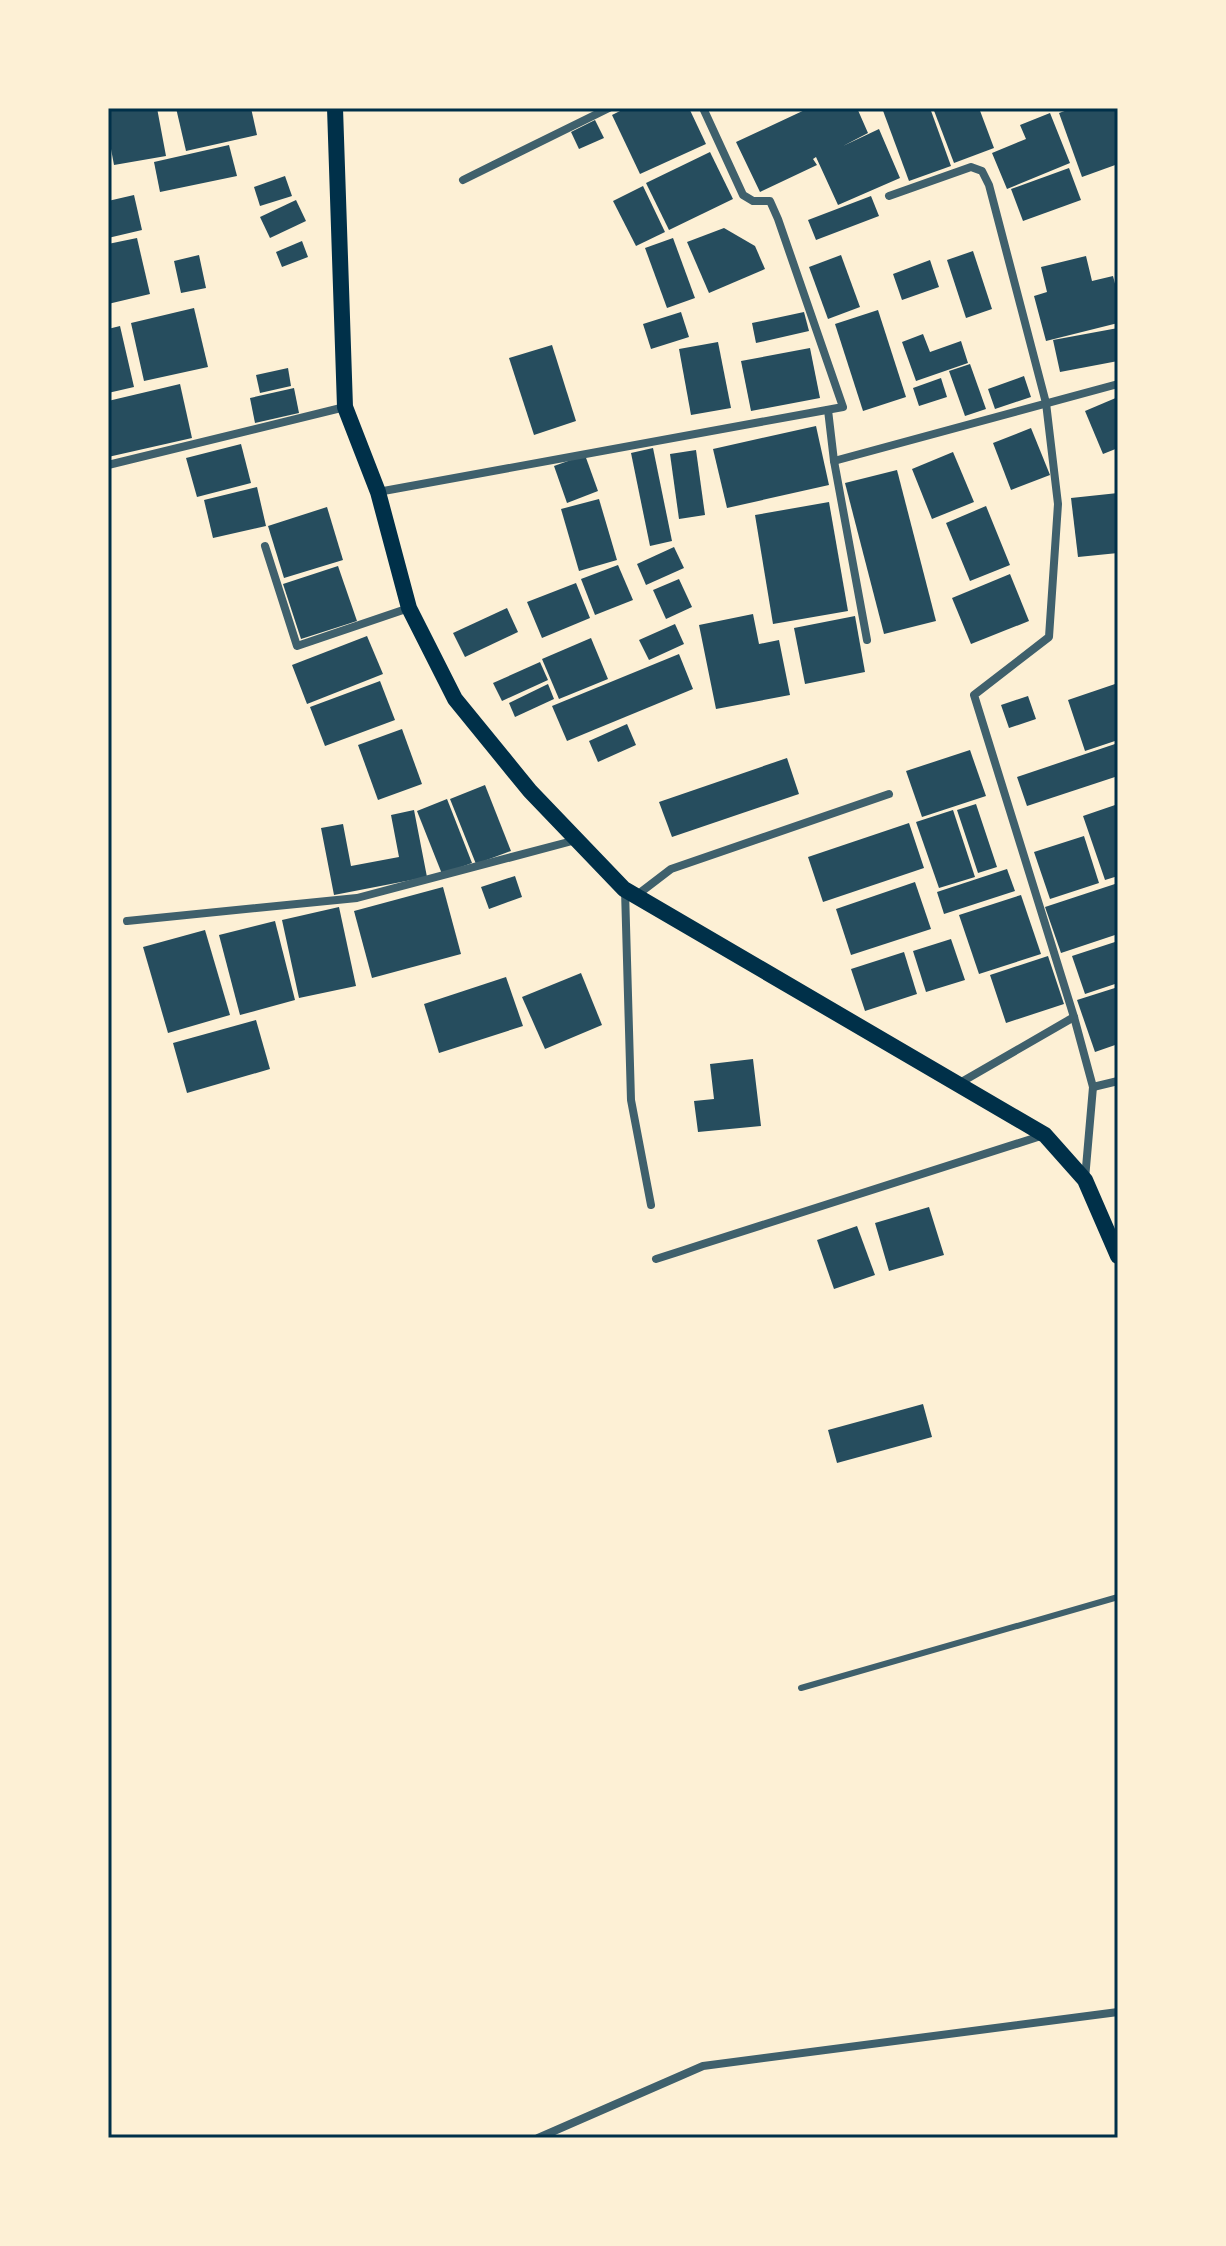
<svg xmlns="http://www.w3.org/2000/svg" width="1226" height="2246" font-family="'Public Sans',sans-serif">
<style>
.building{fill:#264d5e}
.lines{fill:none;stroke-linecap:round;stroke-linejoin:round}
.service{stroke:#3f606c;stroke-width:6}
.minor{stroke:#3f606c;stroke-width:8}
.secondary{stroke:#003049;stroke-width:16}
.neatline{fill:none;stroke:#003049;stroke-width:3}
</style>
<rect width="100%" height="100%" fill="#fdf0d5"/>
<g class="building">
<path d="M108,108H157L166,156L114,165L108,133Z"/>
<path d="M176,108H251L257,135L186,151Z"/>
<path d="M626,108H689L706,144L640,174L612,115Z"/>
<path d="M809,108H857L868,133L843,146L879,129L900,178L838,205L816,157L813,159L817,165L760,192L736,142Z"/>
<path d="M882,108H930L951,166L909,181Z"/>
<path d="M933,108H979L994,148L954,163Z"/>
<path d="M1073,108H1118V164L1082,177L1059,113Z"/>
<path d="M1050,113L1070,163L1007,189L992,153L1026,139L1020,125Z"/>
<path d="M595,120L604,138L579,149L571,132Z"/>
<path d="M229,145L237,176L160,192L154,162Z"/>
<path d="M710,152L733,199L669,230L646,183Z"/>
<path d="M1069,168L1081,200L1023,221L1011,189Z"/>
<path d="M285,176L292,196L260,206L254,187Z"/>
<path d="M643,186L665,232L636,246L613,201Z"/>
<path d="M134,195L142,230L108,238V201Z"/>
<path d="M871,196L879,216L816,240L808,220Z"/>
<path d="M296,200L306,221L270,238L260,217Z"/>
<path d="M724,228L755,246L765,269L709,293L687,242Z"/>
<path d="M137,238L150,294L108,304V244Z"/>
<path d="M673,238L695,298L667,308L645,248Z"/>
<path d="M302,241L308,257L282,267L276,252Z"/>
<path d="M973,251L992,309L966,318L947,260Z"/>
<path d="M199,255L206,288L181,293L174,261Z"/>
<path d="M841,255L860,307L828,319L809,267Z"/>
<path d="M1086,256L1092,281L1113,276L1118,295V323L1046,341L1034,296L1047,292L1041,267Z"/>
<path d="M930,260L939,287L902,300L893,274Z"/>
<path d="M194,308L208,367L144,381L131,323Z"/>
<path d="M878,310L906,397L863,411L835,324Z"/>
<path d="M681,312L689,337L651,349L643,324Z"/>
<path d="M804,312L809,331L756,343L752,323Z"/>
<path d="M120,326L134,387L108,393V329Z"/>
<path d="M1118,328V361L1060,372L1053,340Z"/>
<path d="M923,334L930,352L961,341L968,363L916,381L902,342Z"/>
<path d="M718,342L731,408L691,415L679,349Z"/>
<path d="M552,345L576,421L534,435L509,358Z"/>
<path d="M810,348L820,398L751,411L741,361Z"/>
<path d="M970,364L986,409L965,416L949,371Z"/>
<path d="M288,368L291,386L260,393L256,375Z"/>
<path d="M1024,376L1031,397L995,409L988,389Z"/>
<path d="M941,378L947,397L919,406L913,388Z"/>
<path d="M180,384L192,438L108,457V401Z"/>
<path d="M294,388L299,413L255,423L250,398Z"/>
<path d="M1118,397V448L1103,454L1085,411Z"/>
<path d="M816,426L829,485L727,508L713,449Z"/>
<path d="M1031,428L1050,475L1011,490L993,443Z"/>
<path d="M241,444L251,483L197,497L186,458Z"/>
<path d="M653,448L672,541L650,546L631,453Z"/>
<path d="M696,450L705,515L679,519L670,454Z"/>
<path d="M953,452L974,502L932,519L912,469Z"/>
<path d="M585,455L598,491L567,503L554,466Z"/>
<path d="M897,470L936,621L884,634L845,483Z"/>
<path d="M257,487L266,526L213,538L204,500Z"/>
<path d="M1118,493V553L1078,557L1071,498Z"/>
<path d="M599,499L617,560L579,571L561,509Z"/>
<path d="M829,502L848,611L773,624L755,515Z"/>
<path d="M986,506L1010,565L970,581L946,523Z"/>
<path d="M327,507L343,560L284,578L268,526Z"/>
<path d="M674,547L684,568L646,585L637,564Z"/>
<path d="M618,565L633,600L595,615L581,579Z"/>
<path d="M338,566L357,621L301,639L283,584Z"/>
<path d="M1010,574L1029,621L971,644L952,598Z"/>
<path d="M679,579L692,607L666,619L653,590Z"/>
<path d="M576,583L590,618L542,638L527,602Z"/>
<path d="M507,608L518,632L465,657L453,633Z"/>
<path d="M753,614L759,644L779,640L790,695L716,709L699,625Z"/>
<path d="M855,616L865,672L805,684L794,628Z"/>
<path d="M675,624L684,644L649,660L639,640Z"/>
<path d="M367,636L383,674L307,704L292,665Z"/>
<path d="M591,638L608,679L559,699L542,659Z"/>
<path d="M679,654L693,689L567,741L552,706Z"/>
<path d="M540,662L548,680L502,701L493,683Z"/>
<path d="M380,681L395,720L325,746L310,707Z"/>
<path d="M1118,683V740L1085,751L1068,700Z"/>
<path d="M548,684L554,699L515,717L509,703Z"/>
<path d="M1028,696L1036,719L1009,728L1001,705Z"/>
<path d="M627,724L636,745L598,762L589,741Z"/>
<path d="M402,729L422,784L378,800L358,745Z"/>
<path d="M1118,743V776L1027,806L1017,777Z"/>
<path d="M970,750L986,796L922,817L906,771Z"/>
<path d="M787,758L799,794L672,837L659,802Z"/>
<path d="M485,785L511,851L476,864L450,799Z"/>
<path d="M447,799L472,863L442,874L417,811Z"/>
<path d="M976,804L997,867L978,873L957,810Z"/>
<path d="M1118,804V876L1105,880L1083,816Z"/>
<path d="M414,810L427,877L334,895L321,828L343,824L351,866L399,857L391,815Z"/>
<path d="M953,810L975,877L939,888L916,822Z"/>
<path d="M909,823L924,868L823,902L808,857Z"/>
<path d="M1084,836L1099,883L1050,899L1034,852Z"/>
<path d="M1007,869L1015,891L944,914L937,892Z"/>
<path d="M515,876L522,897L489,909L481,887Z"/>
<path d="M915,882L931,929L851,955L836,909Z"/>
<path d="M1118,883V934L1061,953L1045,907Z"/>
<path d="M443,887L461,954L372,978L354,911Z"/>
<path d="M1021,895L1041,954L979,974L959,915Z"/>
<path d="M339,907L356,986L299,998L282,920Z"/>
<path d="M275,921L295,1000L240,1015L219,935Z"/>
<path d="M205,930L230,1015L168,1033L143,947Z"/>
<path d="M951,939L965,980L926,992L913,951Z"/>
<path d="M1118,941V983L1085,994L1072,956Z"/>
<path d="M904,952L917,994L865,1011L851,969Z"/>
<path d="M1048,956L1064,1004L1006,1023L990,975Z"/>
<path d="M581,973L602,1025L545,1049L522,997Z"/>
<path d="M506,977L523,1026L439,1053L424,1004Z"/>
<path d="M1118,987V1044L1095,1052L1077,1000Z"/>
<path d="M256,1020L270,1069L187,1093L173,1043Z"/>
<path d="M753,1059L761,1126L698,1132L694,1101L714,1099L710,1064Z"/>
<path d="M929,1207L944,1255L889,1271L875,1223Z"/>
<path d="M857,1226L875,1275L834,1289L817,1240Z"/>
<path d="M923,1404L932,1437L837,1463L828,1430Z"/>
</g>
<g class="lines">
<path class="service" d="M801,1688L1118,1597"/>
<g class="minor">
<path d="M463,180L609,108"/>
<path d="M889,196L971,167L982,171L989,185L1046,403L1058,504L1049,637L974,695L1074,1017L1093,1087L1085,1179"/>
<path d="M828,410L834,461L867,640"/>
<path d="M834,461L1118,384"/>
<path d="M108,465L345,407"/>
<path d="M378,492L843,407L778,219L770,201H753L743,195L703,108"/>
<path d="M265,546L297,646L409,608"/>
<path d="M625,890L631,1100L651,1205"/>
<path d="M637,895L671,869L889,794"/>
<path d="M127,921L357,898L576,840"/>
<path d="M958,1084L1074,1017"/>
<path d="M1093,1087L1118,1081"/>
<path d="M656,1259L1044,1135"/>
<path d="M538,2138L703,2066L1118,2012"/>
</g>
<path class="secondary" d="M335,108L345,407L378,492L409,608L455,699L530,791L624,889L1045,1135L1085,1180L1118,1256"/>
</g>
<rect width="1226" height="2246" fill="none" stroke="#fdf0d5" stroke-width="220"/>
<rect x="110" y="110" width="1006" height="2026" class="neatline"/>
</svg>
